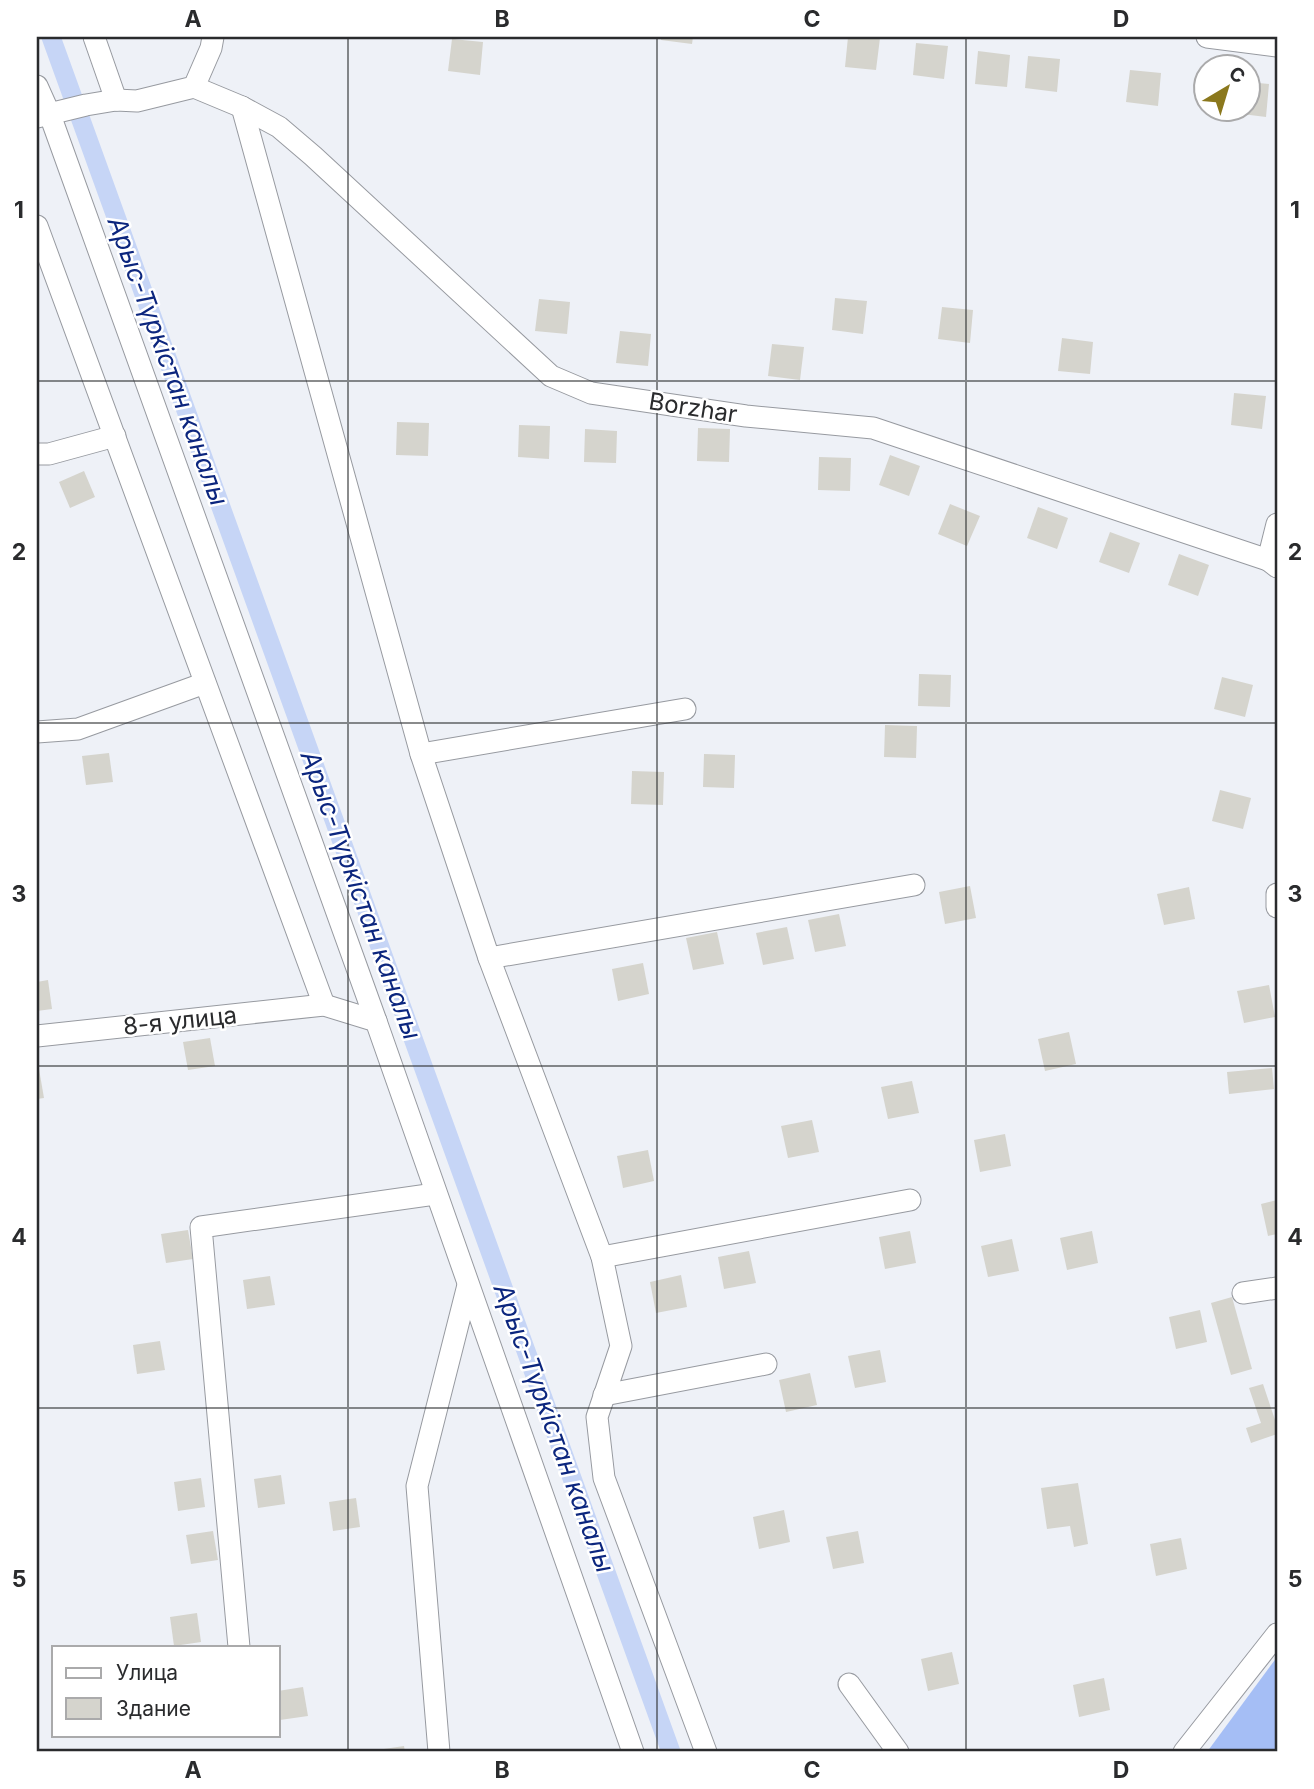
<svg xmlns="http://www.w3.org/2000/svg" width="1314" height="1789" font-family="Inter,sans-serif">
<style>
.green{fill:#a5bef5}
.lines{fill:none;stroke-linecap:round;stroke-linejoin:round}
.canal{stroke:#c6d5f6;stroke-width:19}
.building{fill:#d5d4cd}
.minor-casing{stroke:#979aa0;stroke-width:23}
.minor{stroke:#fff;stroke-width:21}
.grid{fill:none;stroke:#2a2b2d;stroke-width:2;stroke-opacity:0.55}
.labels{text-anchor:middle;stroke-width:5;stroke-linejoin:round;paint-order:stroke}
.street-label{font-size:24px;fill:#2a2b2d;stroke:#fff}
.water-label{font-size:26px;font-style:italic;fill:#0c267e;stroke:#fff}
.neatline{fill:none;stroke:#2a2b2d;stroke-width:2.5}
.grid-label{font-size:23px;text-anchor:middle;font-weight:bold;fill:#2a2b2d}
</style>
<rect width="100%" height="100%" fill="#eef1f7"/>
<path class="green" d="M1277,1657V1752H1207Z"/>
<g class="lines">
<path class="canal" d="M51,37L671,1752"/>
</g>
<g class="building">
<path d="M661,37H693L692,44L661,40Z"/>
<path d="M848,37L880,38L876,70L845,67Z"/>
<path d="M452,39L483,42L480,75L448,71Z"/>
<path d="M916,43L948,46L944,79L913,75Z"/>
<path d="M978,51L1010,55L1007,87L975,84Z"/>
<path d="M1028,56L1060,59L1057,92L1025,88Z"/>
<path d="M1130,70L1161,73L1158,106L1126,102Z"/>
<path d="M1248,82L1269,84L1266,117L1234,113L1235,108H1248Z"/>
<path d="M835,298L867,301L863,334L832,330Z"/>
<path d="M539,299L570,302L567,334L535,331Z"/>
<path d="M942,307L973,310L970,343L938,339Z"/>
<path d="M620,331L651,334L648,366L616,363Z"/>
<path d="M1062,338L1093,342L1090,374L1058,371Z"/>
<path d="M772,344L804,347L800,380L768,376Z"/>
<path d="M1234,393L1266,396L1262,429L1231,425Z"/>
<path d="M397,422L429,423L428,456L396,455Z"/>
<path d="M519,425L550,426L549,459L518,457Z"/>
<path d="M698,428L730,429L729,462L697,461Z"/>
<path d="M585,429L617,431L616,463L584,462Z"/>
<path d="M890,455L920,466L909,496L879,485Z"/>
<path d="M819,457L851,458L850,491L818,490Z"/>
<path d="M84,471L95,497L70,508L59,482Z"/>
<path d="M950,504L980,516L967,546L938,534Z"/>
<path d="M1038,507L1068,518L1057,549L1027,538Z"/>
<path d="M1110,532L1140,543L1129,573L1099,562Z"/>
<path d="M1179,554L1209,565L1198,596L1168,585Z"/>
<path d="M919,674L951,675L950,707L918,706Z"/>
<path d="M1222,677L1253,685L1245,717L1214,709Z"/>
<path d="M885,725L917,726L916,758L884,757Z"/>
<path d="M109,753L113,782L86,785L82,756Z"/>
<path d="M704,754L735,755L734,788L703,787Z"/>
<path d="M632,771L664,772L663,805L631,804Z"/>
<path d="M1220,790L1251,798L1243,829L1212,821Z"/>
<path d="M970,886L976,918L945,924L939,892Z"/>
<path d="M1189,887L1195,919L1164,925L1157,894Z"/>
<path d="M839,914L846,946L815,952L808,920Z"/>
<path d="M787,927L794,959L763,965L756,933Z"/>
<path d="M717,932L724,964L693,970L686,938Z"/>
<path d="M643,963L649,994L618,1001L612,969Z"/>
<path d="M48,980L52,1009L37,1011V982Z"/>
<path d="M1269,985L1275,1017L1244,1023L1237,991Z"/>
<path d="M1069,1032L1076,1064L1045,1071L1038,1039Z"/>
<path d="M210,1038L215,1066L188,1070L183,1042Z"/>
<path d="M1272,1068L1274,1089L1229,1094L1227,1072Z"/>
<path d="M39,1069L44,1098L37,1099V1070Z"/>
<path d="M912,1081L919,1113L888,1119L881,1087Z"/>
<path d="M812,1120L819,1152L788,1158L781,1126Z"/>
<path d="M1005,1134L1011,1166L980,1172L974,1140Z"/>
<path d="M648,1150L654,1181L623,1188L617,1156Z"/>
<path d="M1277,1200V1234L1268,1236L1261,1204Z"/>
<path d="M188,1230L193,1259L166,1263L161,1234Z"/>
<path d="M910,1231L916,1263L885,1269L879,1237Z"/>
<path d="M1092,1231L1098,1263L1067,1270L1060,1238Z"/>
<path d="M1012,1239L1019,1271L988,1277L981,1246Z"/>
<path d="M749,1251L756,1283L724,1289L718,1257Z"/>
<path d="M681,1275L687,1307L656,1313L650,1282Z"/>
<path d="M270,1276L275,1305L247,1309L243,1280Z"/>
<path d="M1232,1297L1252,1369L1231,1375L1211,1303Z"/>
<path d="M1200,1310L1207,1342L1176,1349L1169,1317Z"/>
<path d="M160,1341L165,1370L137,1374L133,1345Z"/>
<path d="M880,1350L886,1382L855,1388L848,1356Z"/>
<path d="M810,1373L817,1405L786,1412L779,1380Z"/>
<path d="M1263,1384L1277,1426V1434L1251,1443L1246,1428L1261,1423L1249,1388Z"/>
<path d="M281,1475L285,1504L258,1508L254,1479Z"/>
<path d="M201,1478L205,1507L178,1511L174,1482Z"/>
<path d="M1078,1483L1088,1544L1074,1547L1070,1526L1047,1529L1041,1488Z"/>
<path d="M356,1498L360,1527L333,1531L329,1502Z"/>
<path d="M784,1510L790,1542L759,1549L753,1517Z"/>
<path d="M213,1531L218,1560L191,1564L186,1535Z"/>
<path d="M858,1531L864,1563L833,1569L826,1537Z"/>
<path d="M1181,1538L1187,1569L1156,1576L1150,1544Z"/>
<path d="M197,1613L201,1642L174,1646L170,1617Z"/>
<path d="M952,1652L959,1684L928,1691L921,1659Z"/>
<path d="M1104,1678L1110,1710L1079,1717L1073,1685Z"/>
<path d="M303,1687L308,1716L280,1720L278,1691Z"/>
<path d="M404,1746L405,1752H377V1750Z"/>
</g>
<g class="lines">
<defs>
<g id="minor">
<path d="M94,37L116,100"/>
<path d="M1207,37L1277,46"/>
<path d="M37,86L50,115L376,1021"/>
<path d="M194,87L242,107L279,127L313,156L551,376L591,393L746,416L873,428L1268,560L1277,567"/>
<path d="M242,107L421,754L489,958L602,1257L621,1346L597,1417L604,1478L706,1752"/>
<path d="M37,117L86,105L116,100L137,101L194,87L211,48L213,37"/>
<path d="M37,226L324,1005"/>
<path d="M37,454H49L115,436"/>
<path d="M1268,560L1277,524"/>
<path d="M37,732L78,729L205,683"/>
<path d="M421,754L685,709"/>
<path d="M1277,894V907"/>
<path d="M489,958L914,885"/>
<path d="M37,1036L324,1005L376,1021L633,1752"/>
<path d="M602,1257L910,1200"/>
<path d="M1243,1293L1277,1288"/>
<path d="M604,1395L766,1364"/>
<path d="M239,1647L201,1227L435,1194"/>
<path d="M849,1684L898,1752"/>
<path d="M439,1752L417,1486L468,1285"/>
<path d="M1184,1752L1277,1634"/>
</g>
</defs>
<use href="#minor" class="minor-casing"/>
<use href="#minor" class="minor"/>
</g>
<path class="grid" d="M348,37V1752M657,37V1752M966,37V1752M37,381H1277M37,723H1277M37,1066H1277M37,1408H1277"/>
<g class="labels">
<g class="street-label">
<text transform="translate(693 408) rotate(9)" y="8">Borzhar</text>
<text transform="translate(180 1021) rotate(-6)" y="8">8-я улица</text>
</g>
<g class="water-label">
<text transform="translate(168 361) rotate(70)" y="9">Арыс-Түркістан каналы</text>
<text transform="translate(361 895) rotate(70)" y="9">Арыс-Түркістан каналы</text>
<text transform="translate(554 1428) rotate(70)" y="9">Арыс-Түркістан каналы</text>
</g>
</g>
<rect width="1314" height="1789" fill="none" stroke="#ffffff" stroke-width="77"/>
<rect x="52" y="1646" width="228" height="91" fill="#ffffff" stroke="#aaaaab" stroke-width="2"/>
<rect x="66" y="1668" width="35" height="10" fill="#ffffff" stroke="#aaaaab" stroke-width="2"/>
<text x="116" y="1680" font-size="21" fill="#2a2b2d">Улица</text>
<rect x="66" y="1698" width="35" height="21" fill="#d5d4cd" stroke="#aaaaab" stroke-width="2"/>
<text x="116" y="1716" font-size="21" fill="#2a2b2d">Здание</text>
<g transform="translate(1227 88) rotate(38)"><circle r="33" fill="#ffffff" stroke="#aaaaab" stroke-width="2"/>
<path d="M0-5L12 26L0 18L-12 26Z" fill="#8b781d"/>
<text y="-10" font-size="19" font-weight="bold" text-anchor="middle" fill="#2a2b2d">С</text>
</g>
<rect x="38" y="38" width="1238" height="1712" class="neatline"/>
<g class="grid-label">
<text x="193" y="27">A</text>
<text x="502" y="27">B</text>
<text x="812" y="27">C</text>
<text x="1121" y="27">D</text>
<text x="19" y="218">1</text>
<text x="1295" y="218">1</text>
<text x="19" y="560">2</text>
<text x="1295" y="560">2</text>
<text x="19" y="902">3</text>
<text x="1295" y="902">3</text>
<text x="19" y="1245">4</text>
<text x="1295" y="1245">4</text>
<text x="19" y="1587">5</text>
<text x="1295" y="1587">5</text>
<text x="193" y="1778">A</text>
<text x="502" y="1778">B</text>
<text x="812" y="1778">C</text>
<text x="1121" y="1778">D</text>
</g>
</svg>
